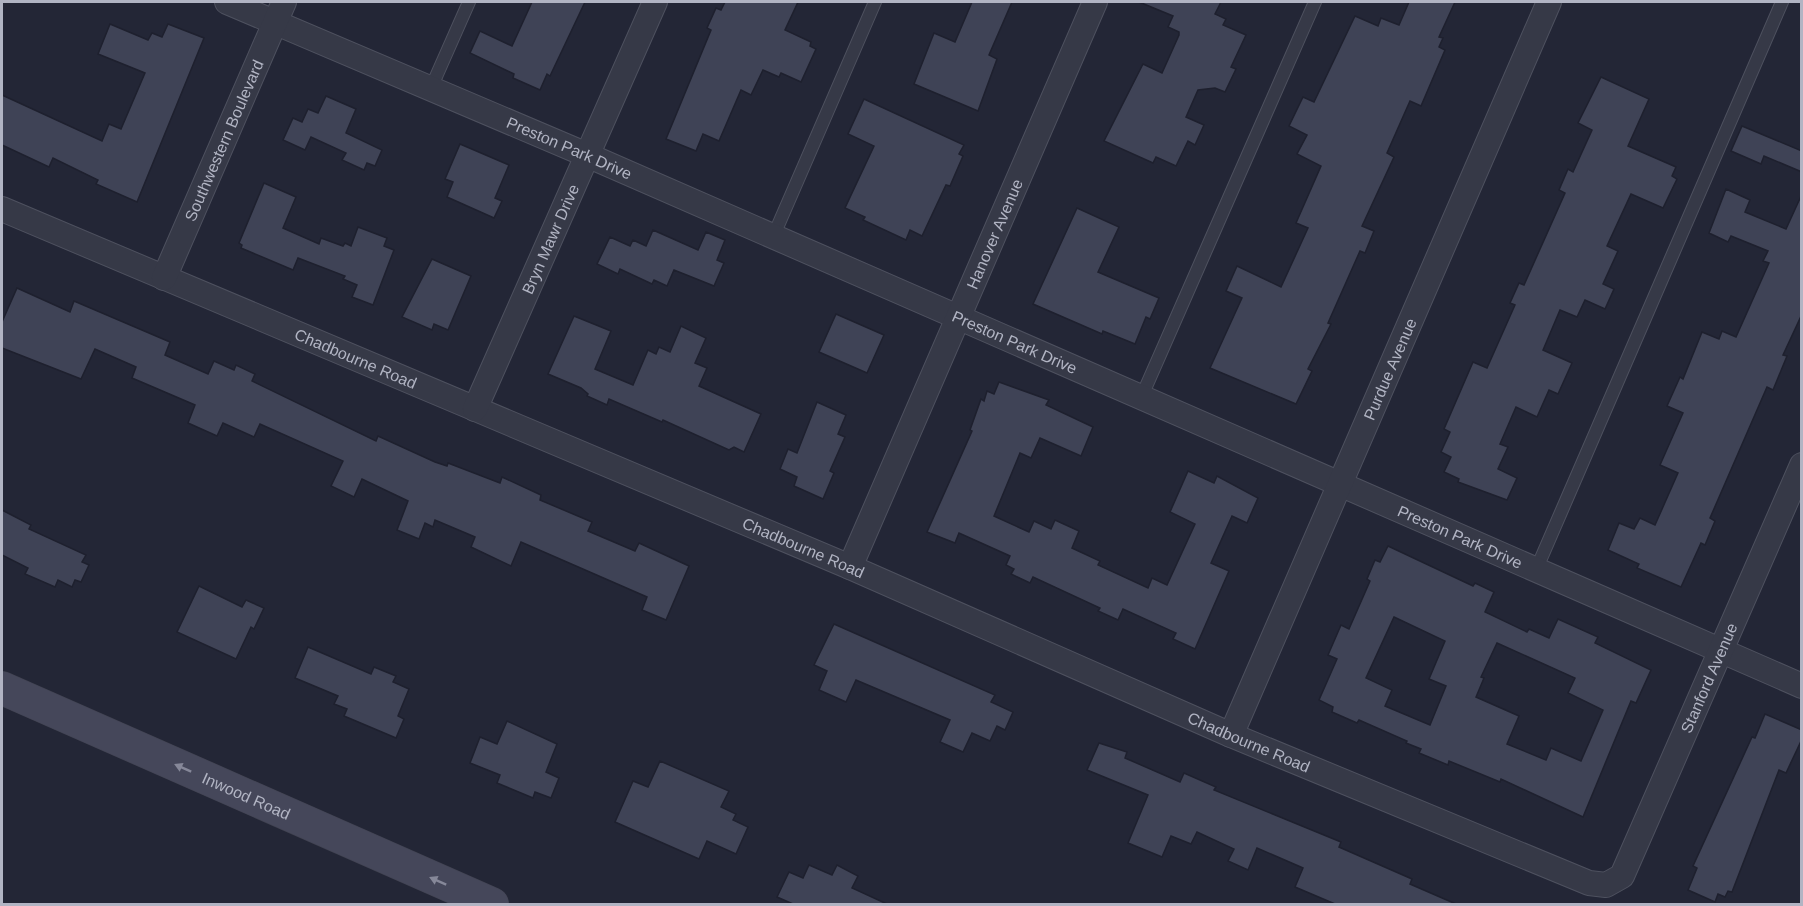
<svg xmlns="http://www.w3.org/2000/svg" width="1803" height="906" font-family="Helvetica,sans-serif">
<style>
.building{fill:#3f4356;stroke:#1e202e;stroke-width:1.5;fill-rule:evenodd}
.lines{fill:none;stroke-linecap:round;stroke-linejoin:round}
.lane-casing{stroke:#4e515f;stroke-width:14}
.street-casing{stroke:#4e515f;stroke-width:26}
.secondary-casing{stroke:#404250;stroke-width:34}
.lane{stroke:#363947;stroke-width:12}
.street{stroke:#363947;stroke-width:24}
.secondary{stroke:#45475a;stroke-width:33}
.oneway{fill:#868899}
.labels{text-anchor:middle;stroke-width:6;stroke-linejoin:round;paint-order:stroke}
.street-label{font-size:16px;fill:#b1b4c3;stroke:#1c1e2c}
</style>
<rect width="100%" height="100%" fill="#232636"/>
<g class="building">
<path d="M532,2H585L550,76L547,74L540,90L513,78L514,74L470,53L480,31L512,46Z"/>
<path d="M725,2H798L785,30L811,42L810,46L816,49L801,82L781,73L779,77L763,70L751,95L741,90L719,141L703,134L696,151L666,139L711,30L707,28L716,8L721,10Z"/>
<path d="M972,2H1012L989,55L997,59L978,111L914,84L934,33L955,42Z"/>
<path d="M1139,2H1221L1215,14L1226,19L1223,25L1246,35L1231,67L1236,69L1225,92L1215,88L1198,90L1186,117L1204,125L1195,145L1188,141L1176,166L1156,157L1153,163L1104,141L1143,64L1162,73L1179,35V32L1168,27L1173,16Z"/>
<path d="M1409,2H1455L1439,37L1443,38L1439,47L1445,50L1421,106L1410,101L1387,153L1394,157L1362,226L1374,231L1365,253L1360,251L1328,323L1331,324L1308,369L1312,371L1296,404L1210,368L1242,298L1226,291L1237,266L1281,287L1308,228L1296,223L1321,166L1297,154L1307,135L1289,126L1303,97L1314,102L1355,16L1378,26L1381,18L1399,25Z"/>
<path d="M110,24L148,40L152,33L162,37L168,24L204,38L137,202L96,184L98,180L53,158L49,167L2,145V95L102,141L109,124L121,129L145,73L98,54Z"/>
<path d="M1601,77L1649,99L1628,146L1676,167L1672,176L1677,179L1663,208L1631,194L1607,246L1618,251L1603,284L1614,289L1605,309L1585,300L1577,317L1560,310L1543,350L1572,363L1558,394L1549,390L1537,417L1516,407L1500,444L1508,447L1498,469L1517,478L1507,500L1458,482L1459,479L1444,472L1451,457L1441,452L1450,432L1444,429L1473,362L1487,368L1515,305L1510,303L1519,283L1524,285L1565,193L1559,190L1568,169L1573,172L1592,130L1578,123Z"/>
<path d="M326,96L356,109L346,133L382,150L375,166L367,163L364,170L342,160L346,153L311,137L305,150L283,140L293,118L302,122L308,109L318,113Z"/>
<path d="M864,99L964,145L959,154L963,156L950,186L946,185L922,236L910,230L906,240L863,220L865,217L845,208L874,146L848,134Z"/>
<path d="M1742,126L1802,151V172L1764,156L1761,164L1731,151Z"/>
<path d="M460,144L509,165L495,198L502,201L494,218L447,197L453,182L445,179Z"/>
<path d="M264,183L296,197L283,228L319,244L321,238L343,246L345,243L351,246L358,227L387,238L384,246L394,250L373,305L352,297L357,285L343,279L345,276L298,258L293,270L241,248L242,245L239,243Z"/>
<path d="M1726,189L1750,200L1745,212L1786,229L1802,194V314L1783,355L1787,356L1773,390L1767,387L1710,518L1715,521L1705,545L1701,543L1681,587L1637,568L1639,564L1608,550L1619,523L1634,529L1640,518L1655,525L1678,473L1660,465L1683,413L1667,406L1680,377L1683,379L1702,332L1719,339L1722,331L1736,337L1769,263L1763,261L1768,251L1731,236L1728,242L1709,233Z"/>
<path d="M1077,208L1119,227L1098,272L1159,298L1150,319L1146,317L1135,344L1103,331L1102,334L1033,304Z"/>
<path d="M653,230L698,250L706,232L725,240L717,260L724,263L714,286L674,270L667,286L654,280L652,284L620,269L618,274L597,264L610,237L630,246L633,240L646,246Z"/>
<path d="M432,259L471,276L448,330L434,324L432,330L402,317Z"/>
<path d="M17,288L70,312L74,301L170,342L165,355L208,374L214,361L234,370L236,365L255,374L252,381L376,441L378,436L435,462L447,466L448,463L500,483L502,477L541,495L540,500L592,522L588,531L635,551L639,543L689,566L666,620L642,610L647,597L521,542L511,566L471,547L475,537L435,520L433,527L425,523L419,539L397,530L408,501L362,479L354,497L331,486L343,461L260,424L254,437L223,423L217,436L188,423L195,405L132,378L136,367L95,349L81,379L2,348V322Z"/>
<path d="M836,314L884,335L867,373L819,352Z"/>
<path d="M574,316L611,331L595,369L633,385L648,350L656,354L659,347L670,352L681,326L706,338L695,363L707,368L699,386L761,414L744,452L734,447L729,450L663,420L662,422L609,399L607,405L587,396L588,394L581,388L548,374Z"/>
<path d="M999,382L1049,400L1046,405L1093,427L1081,456L1040,438L1031,458L1020,453L994,516L1029,532L1034,521L1051,529L1055,520L1079,531L1072,548L1100,561L1098,565L1148,588L1152,578L1167,585L1195,524L1170,512L1188,471L1214,483L1217,476L1258,498L1247,523L1232,516L1211,563L1229,571L1195,649L1173,639L1176,633L1123,609L1118,620L1098,611L1100,608L1033,577L1030,583L1011,574L1014,569L1006,565L1010,556L959,533L955,543L927,532L972,431L970,430L981,399L984,401L987,391L994,394Z"/>
<path d="M817,402L846,415L838,434L845,437L830,471L834,473L823,499L794,486L797,477L780,469L788,449L797,453Z"/>
<path d="M2,510L31,525L29,529L86,555L82,562L89,565L81,582L75,580L72,587L58,580L55,587L25,574L28,568L2,555Z"/>
<path d="M1388,546L1473,586L1475,583L1494,592L1485,612L1527,632L1529,629L1549,638L1558,619L1598,637L1595,643L1651,670L1636,703L1631,701L1583,817L1501,779L1500,782L1449,761L1448,765L1419,753L1421,749L1406,743L1407,741L1359,720L1357,723L1332,712L1333,707L1319,700L1337,659L1328,655L1341,625L1349,629L1370,581L1367,579L1375,560L1380,562ZM1394,617L1445,641L1429,679L1446,686L1430,725L1385,706L1392,690L1366,678ZM1497,643L1575,678L1568,693L1603,710L1581,761L1551,748L1546,760L1507,744L1519,716L1476,697L1484,678L1481,677Z"/>
<path d="M199,586L242,607L246,600L264,608L254,629L251,627L236,659L177,632Z"/>
<path d="M834,624L995,695L991,702L1013,712L1005,730L997,726L990,741L972,733L963,752L940,742L950,720L856,680L846,702L819,690L827,671L814,665Z"/>
<path d="M308,647L371,674L374,667L396,676L393,682L409,689L398,716L404,719L396,738L344,716L347,709L334,704L338,696L295,678Z"/>
<path d="M1765,714L1802,730V739L1786,773L1779,770L1732,892L1728,891L1725,897L1718,894L1715,902L1688,890L1697,868L1693,866L1752,737L1755,738Z"/>
<path d="M507,721L557,744L546,772L559,778L551,798L535,792L533,798L497,783L500,775L470,763L480,737L497,744Z"/>
<path d="M1099,743L1127,752L1125,758L1180,782L1184,773L1216,787L1214,790L1341,842L1339,847L1412,879L1410,884L1456,904H1335L1295,887L1303,868L1257,848L1248,870L1228,861L1234,849L1197,832L1191,844L1171,836L1162,857L1128,843L1148,795L1087,770Z"/>
<path d="M660,761L729,791L721,807L736,814L733,820L748,827L736,854L707,841L699,859L615,822L633,781L648,787Z"/>
<path d="M809,865L832,875L837,865L858,876L852,888L887,904H793L777,897L789,872L803,878Z"/>
</g>
<g class="lines">
<defs>
<g id="lane">
<path d="M431,88L469,2"/>
<path d="M773,237L875,2"/>
<path d="M1141,398L1315,2"/>
<path d="M1536,570L1782,2"/>
</g>
<g id="street">
<path id="s1" d="M227,2L587,155L1802,686"/>
<path id="s2" d="M2,209L850,567L1231,735L1589,883L1606,885L1622,876L1802,465"/>
<path id="s3" d="M164,278L284,2"/>
<path id="s4" d="M475,409L655,2"/>
<path id="s5" d="M850,567L1095,2"/>
<path id="s6" d="M1231,735L1549,2"/>
</g>
<g id="secondary">
<path id="s7" d="M2,688L492,904"/>
</g>
</defs>
<use href="#lane" class="lane-casing"/>
<use href="#street" class="street-casing"/>
<use href="#secondary" class="secondary-casing"/>
<use href="#lane" class="lane"/>
<use href="#street" class="street"/>
<use href="#secondary" class="secondary"/>
</g>
<defs><path id="oneway-solid" d="M-6-.8H1V-3.2L6.5 0L1 3.2V.8H-6Z" transform="scale(1.5)"/></defs>
<g class="oneway">
<use href="#oneway-solid" transform="translate(183 768) rotate(-156)"/>
<use href="#oneway-solid" transform="translate(438 881) rotate(-156)"/>
</g>
<g class="labels">
<g class="street-label">
<text dy="6" stroke="none"><textPath href="#s3" startOffset="150">Southwestern Boulevard</textPath></text>
<text dy="6" stroke="none"><textPath href="#s1" startOffset="372">Preston Park Drive</textPath></text>
<text dy="6" stroke="none"><textPath href="#s5" startOffset="363">Hanover Avenue</textPath></text>
<text dy="6" stroke="none"><textPath href="#s4" startOffset="186">Bryn Mawr Drive</textPath></text>
<text dy="6" stroke="none"><textPath href="#s1" startOffset="858">Preston Park Drive</textPath></text>
<text dy="6" stroke="none"><textPath href="#s2" startOffset="384">Chadbourne Road</textPath></text>
<text dy="6" stroke="none"><textPath href="#s6" startOffset="399">Purdue Avenue</textPath></text>
<text dy="6" stroke="none"><textPath href="#s1" startOffset="1344">Preston Park Drive</textPath></text>
<text dy="6" stroke="none"><textPath href="#s2" startOffset="870">Chadbourne Road</textPath></text>
<text dy="6" stroke="none"><textPath href="#s2" startOffset="1976">Stanford Avenue</textPath></text>
<text dy="6" stroke="none"><textPath href="#s2" startOffset="1356">Chadbourne Road</textPath></text>
<text dy="6" stroke="none"><textPath href="#s7" startOffset="267">Inwood Road</textPath></text>
</g>
</g>
<rect width="1803" height="906" fill="none" stroke="#b1b4c3" stroke-width="6"/>
</svg>
